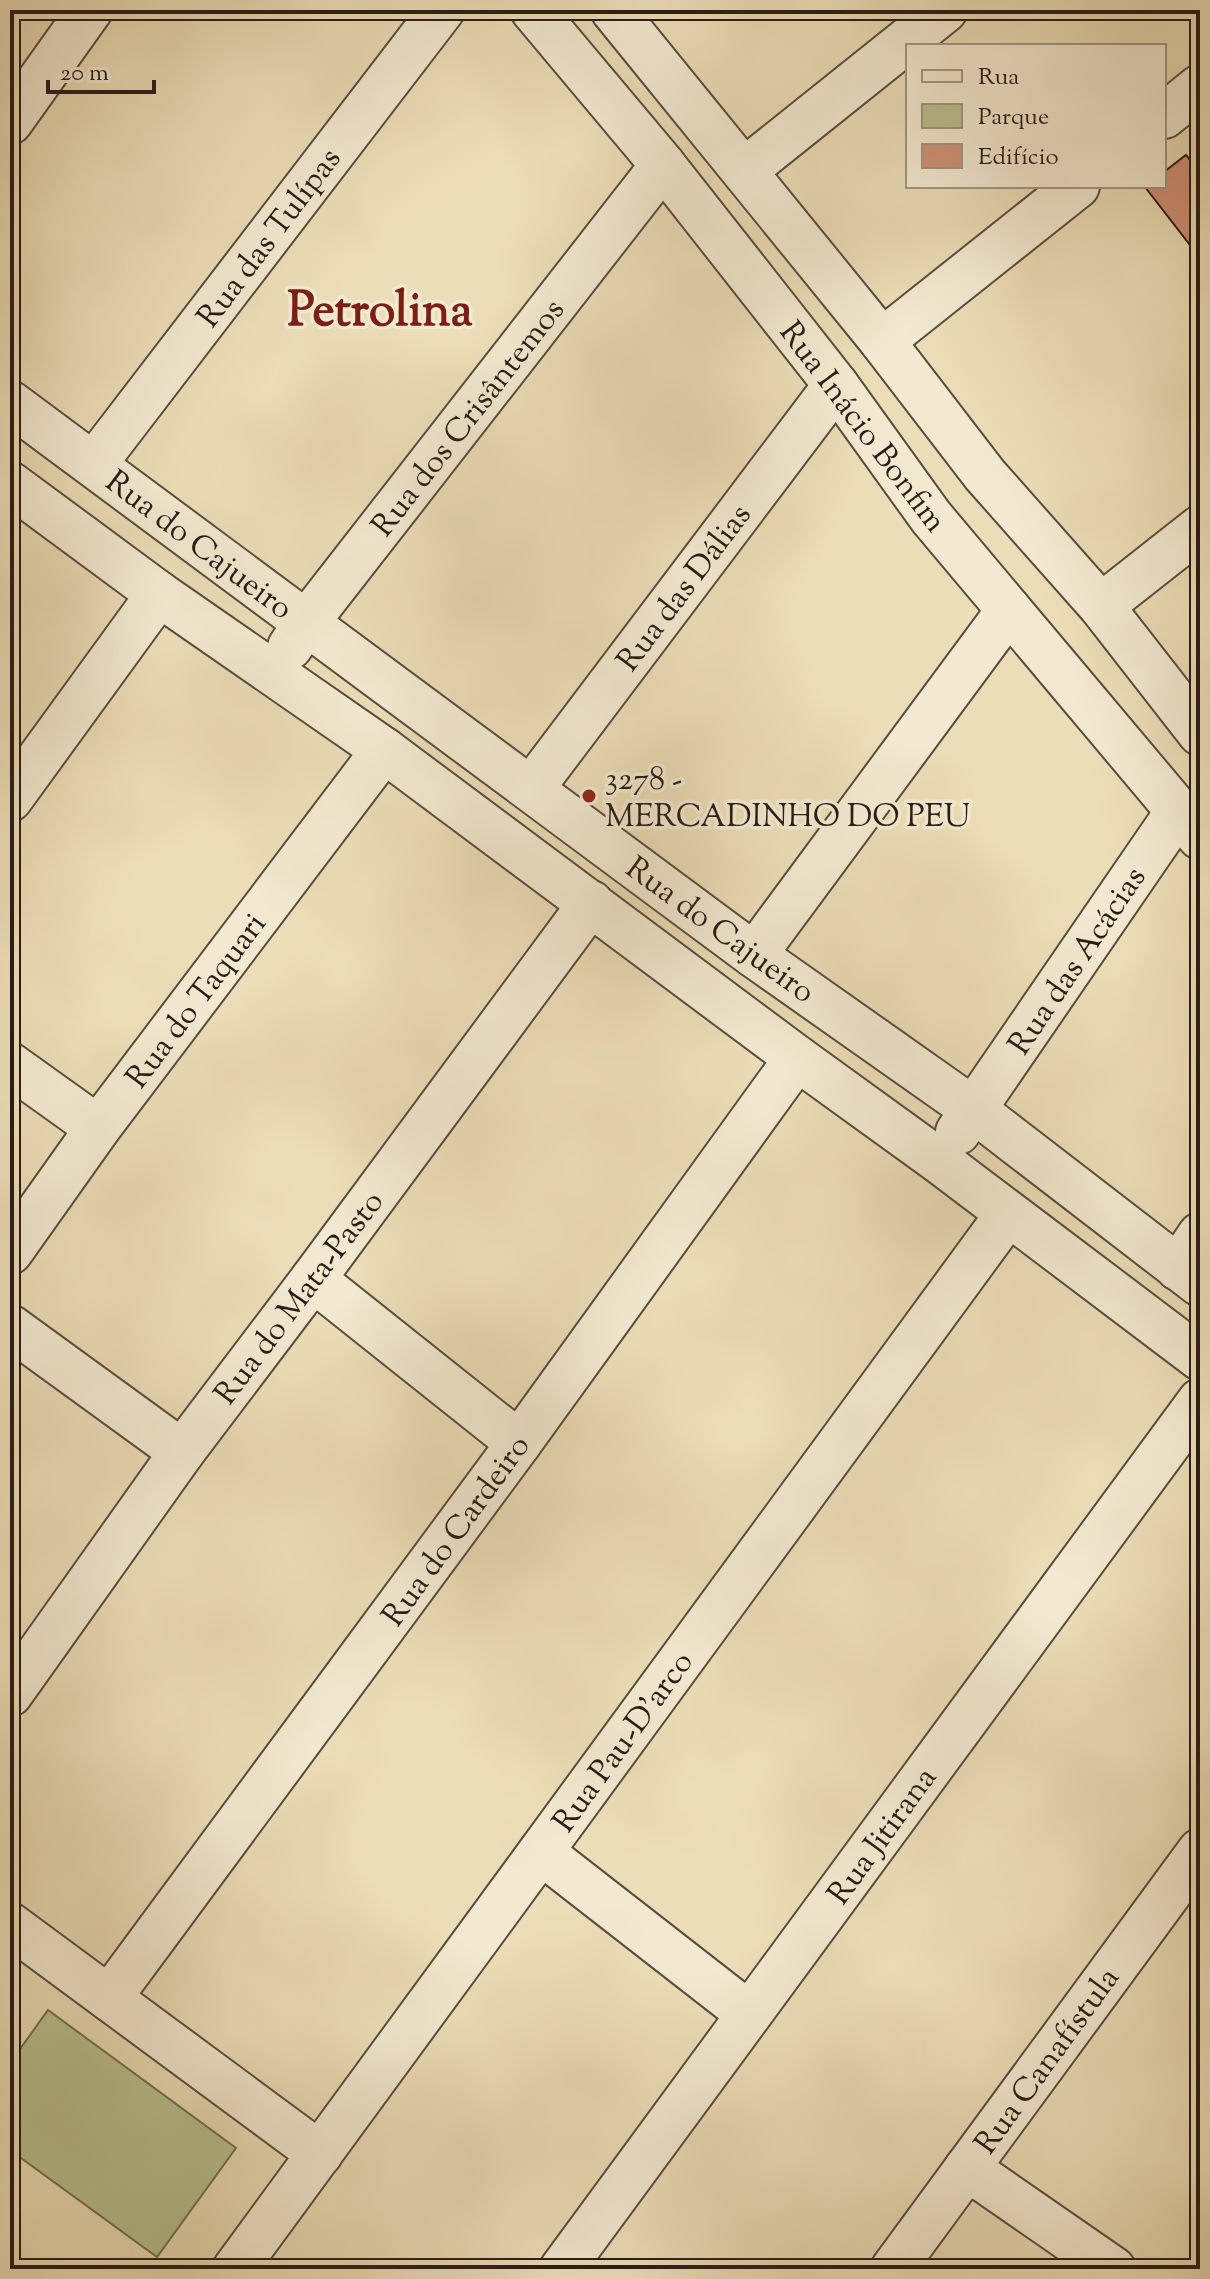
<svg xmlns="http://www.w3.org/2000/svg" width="1210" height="2279" font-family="'Sorts Mill Goudy',serif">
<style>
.green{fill:#b8c08e;stroke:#706e52;stroke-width:2}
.building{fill:#d09077;stroke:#281c16;stroke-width:2}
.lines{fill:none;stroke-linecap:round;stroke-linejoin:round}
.minor-casing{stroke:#594c3e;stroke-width:48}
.minor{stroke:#f2e9d0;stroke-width:44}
.poi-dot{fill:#8f2418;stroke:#f2e9d0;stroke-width:3}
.labels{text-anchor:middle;stroke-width:7;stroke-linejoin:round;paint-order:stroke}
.street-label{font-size:32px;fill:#281c16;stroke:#f2e9d0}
.poi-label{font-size:32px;fill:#281c16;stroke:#f2e9d0;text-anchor:start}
.town-label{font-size:48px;font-weight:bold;fill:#7a1f14;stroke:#f2e9d0}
</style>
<rect width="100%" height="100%" fill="#ebddb7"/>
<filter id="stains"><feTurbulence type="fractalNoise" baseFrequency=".0025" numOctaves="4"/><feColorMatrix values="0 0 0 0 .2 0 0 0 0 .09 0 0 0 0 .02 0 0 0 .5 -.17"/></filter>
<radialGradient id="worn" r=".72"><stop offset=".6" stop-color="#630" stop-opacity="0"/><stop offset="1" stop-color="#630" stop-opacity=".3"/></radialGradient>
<path class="green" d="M48,2010L236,2148L157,2257L10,2150V2063Z"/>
<path class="building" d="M1186,155L1200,172V258L1145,187L1164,186V172Z"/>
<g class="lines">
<defs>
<g id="minor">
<path d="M533,10L663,165L836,385L931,517L1200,837"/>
<path d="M613,10L882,341L985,475L1101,606L1200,733"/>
<path d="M1164,116L1200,87"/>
<path d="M10,122L90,10"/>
<path d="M745,170L945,10"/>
<path d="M882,341L1077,186"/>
<path d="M10,403L754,955L974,1110L1200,1284"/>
<path d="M94,464L442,10"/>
<path d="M10,484L159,594L384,750L797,1058L938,1160L1200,1358"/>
<path d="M1101,606L1200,528"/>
<path d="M290,647L306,623L663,165"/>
<path d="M531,789L836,385"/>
<path d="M10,799L159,594"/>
<path d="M754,955L1009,610"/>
<path d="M10,1065L98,1128"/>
<path d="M958,1132L1179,810"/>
<path d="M10,1252L98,1128L384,750"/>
<path d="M1178,1268L1200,1235"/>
<path d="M313,1279L519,1443"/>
<path d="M10,1327L182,1452"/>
<path d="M10,1694L182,1452L313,1279L591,903"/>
<path d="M541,1852L749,2014"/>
<path d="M10,1925L320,2154"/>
<path d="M109,1998L519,1443L797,1058"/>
<path d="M967,2168L1113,2269"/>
<path d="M235,2269L1008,1214"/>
<path d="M562,2269L1200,1401"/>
<path d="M893,2269L1200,1851"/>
</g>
</defs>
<use href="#minor" class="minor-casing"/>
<use href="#minor" class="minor"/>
</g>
<circle class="poi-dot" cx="589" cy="796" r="8"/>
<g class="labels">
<g class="street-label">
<text transform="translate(268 237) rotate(-53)" y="11">Rua das Tulípas</text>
<text transform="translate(467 417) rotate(-52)" y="11">Rua dos Crisântemos</text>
<text transform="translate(864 426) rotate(53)" y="11">Rua Inácio Bonfim</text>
<text transform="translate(200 544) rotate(37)" y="11">Rua do Cajueiro</text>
<text transform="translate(683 587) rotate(-53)" y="11">Rua das Dálias</text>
<text transform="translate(721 929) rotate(36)" y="11">Rua do Cajueiro</text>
<text transform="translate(1076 960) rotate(-56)" y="11">Rua das Acácias</text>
<text transform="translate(195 1000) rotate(-53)" y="11">Rua do Taquari</text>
<text transform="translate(298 1297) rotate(-53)" y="11">Rua do Mata-Pasto</text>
<text transform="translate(455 1530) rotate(-54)" y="11">Rua do Cardeiro</text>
<text transform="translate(622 1741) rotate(-54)" y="11">Rua Pau-D'arco</text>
<text transform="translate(881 1835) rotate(-54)" y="11">Rua Jitirana</text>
<text transform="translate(1046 2060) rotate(-54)" y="11">Rua Canafístula</text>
</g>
<g class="poi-label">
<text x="605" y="789">3278 -<tspan x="605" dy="37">MERCADINHO DO PEU</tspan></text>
</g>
<g class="town-label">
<text x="380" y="325">Petrolina</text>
</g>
</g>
<rect width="1210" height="2279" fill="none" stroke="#ebddb7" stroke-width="40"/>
<rect x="12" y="12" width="1186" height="2255" fill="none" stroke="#281c16" stroke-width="4"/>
<rect x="20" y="20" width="1170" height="2239" fill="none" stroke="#281c16" stroke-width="2"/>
<rect x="906" y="44" width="260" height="144" fill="#f2e9d0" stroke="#a19786" stroke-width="2"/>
<rect x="922" y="70" width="40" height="12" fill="#f2e9d0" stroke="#a19786" stroke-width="2"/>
<text x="978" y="84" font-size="24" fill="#281c16">Rua</text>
<rect x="922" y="104" width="40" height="24" fill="#b8c08e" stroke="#a19786" stroke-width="2"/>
<text x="978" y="124" font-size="24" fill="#281c16">Parque</text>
<rect x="922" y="144" width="40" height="24" fill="#d09077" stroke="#a19786" stroke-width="2"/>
<text x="978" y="164" font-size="24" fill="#281c16">Edifício</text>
<path d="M48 80v12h106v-12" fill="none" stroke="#281c16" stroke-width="4"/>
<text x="60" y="80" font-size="24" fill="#281c16" stroke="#f2e9d0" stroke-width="6" paint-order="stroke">20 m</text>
<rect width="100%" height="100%" filter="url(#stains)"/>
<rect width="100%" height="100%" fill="url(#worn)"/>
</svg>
